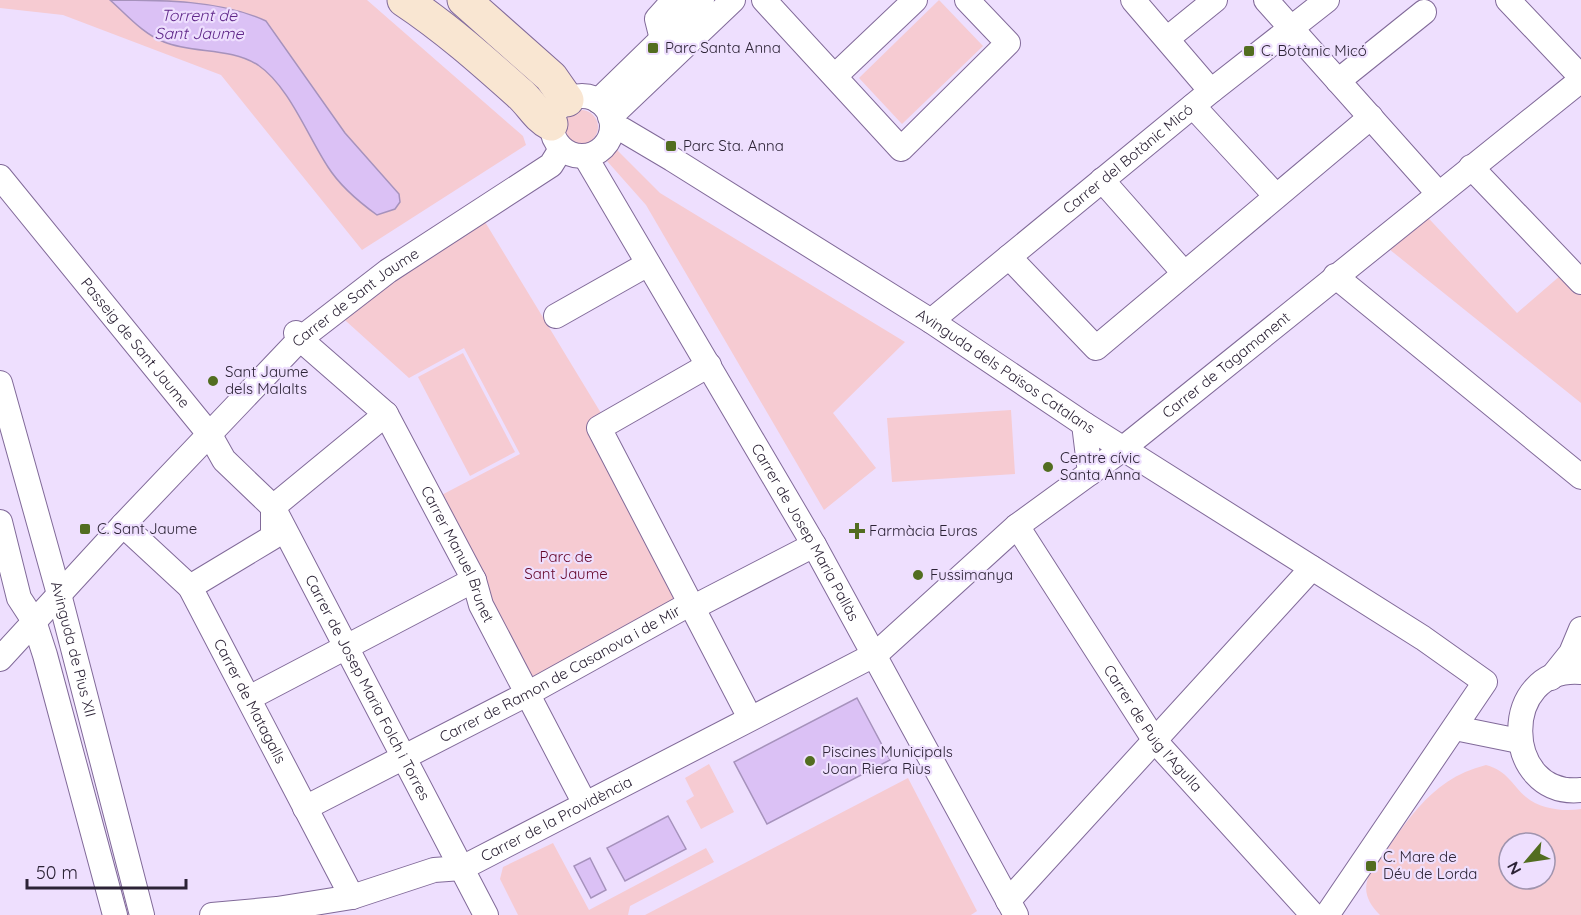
<svg xmlns="http://www.w3.org/2000/svg" width="1581" height="915" font-family="Quicksand,sans-serif">
<style>
.green{fill:#f6cbd2;fill-rule:evenodd}
.water{fill:#dbc1f5;stroke:#a692bc;stroke-width:1.5}
.lines{fill:none;stroke-linecap:round;stroke-linejoin:round}
.street-casing{stroke:#816a99;stroke-width:26}
.secondary-casing{stroke:#816a99;stroke-width:35}
.street{stroke:#fff;stroke-width:24}
.secondary{stroke:#f9e6d2;stroke-width:33}
.poi-dot{fill:#526d20;stroke:#eedffe;stroke-width:2}
.labels{text-anchor:middle;stroke-width:4.5;stroke-linejoin:round;paint-order:stroke}
.poi-label{font-size:15px;fill:#2c2336;stroke:#eedffe;text-anchor:start}
.street-label{font-size:15px;fill:#2c2336;stroke:#eedffe}
.park-label{font-size:15px;fill:#640529;stroke:#eedffe}
.water-label{font-size:16px;font-style:italic;fill:#5f2789;stroke:#eedffe}
</style>
<rect width="100%" height="100%" fill="#eedffe"/>
<g class="green">
<path d="M0,0H367L523,136L526,145L362,250L221,75L63,15L0,8Z"/>
<path d="M939,0L983,46L902,124L859,78Z"/>
<circle cx="581" cy="127" r="17"/>
<path d="M617,150L660,193L905,342L833,413L876,468L824,510L646,205L607,161Z"/>
<path d="M1419,208L1517,313L1568,269L1581,282V403L1379,241Z"/>
<path d="M479,212L607,423L692,608L527,694L432,500L520,454L464,348L409,378L336,312Z"/>
<path d="M463,353L515,452L470,476L418,377Z"/>
<path d="M1011,410L1015,474L892,482L887,418Z"/>
<path d="M709,764L734,812L701,829L686,801L694,796L685,778Z"/>
<path d="M1486,765C1509,772 1510,783 1526,797C1540,809 1564,812 1581,809V915H1380C1367,902 1362,890 1370,873C1405,827 1426,780 1486,765ZM1509,843H1545V879H1509Z"/>
<path d="M908,778L977,911L971,915H645Z"/>
<path d="M553,843L589,910L706,848L714,862L630,906L628,915H518L500,879L503,867Z"/>
</g>
<g class="water">
<path d="M110,0C162,0 221,0 266,21L345,133L399,194L400,202L395,209L377,215C359,202 340,186 328,167C308,137 289,86 258,65C230,47 194,54 164,42C143,34 127,15 110,0Z"/>
<path d="M857,698L890,760L767,824L734,762Z"/>
<path d="M668,816L686,849L625,881L607,848Z"/>
<path d="M590,858L606,890L591,898L574,866Z"/>
</g>
<g class="lines">
<defs>
<g id="street">
<path d="M764,0L901,149L1008,43L967,0"/>
<path d="M1133,0L1211,91"/>
<path d="M1266,0L1438,193"/>
<path d="M1508,0L1581,77"/>
<path d="M1168,38L1215,0"/>
<path d="M662,39L657,19L674,0"/>
<path d="M835,76L915,0"/>
<path d="M1338,81L1424,12"/>
<circle cx="582" cy="126" r="30"/>
<path d="M598,101L702,0"/>
<path d="M1193,106L1276,196"/>
<path d="M610,117L733,0"/>
<path id="s1" d="M612,126L623,130L672,159L931,321L1084,424L1423,638L1485,682L1327,915"/>
<path id="s2" d="M585,156L814,545L1016,915"/>
<path d="M1471,167L1581,282"/>
<path id="s3" d="M0,177L210,435L224,460L273,507L486,915"/>
<path d="M1102,180L1184,273"/>
<path d="M1009,257L1096,348L1371,117"/>
<path d="M1335,276L1581,477"/>
<path d="M556,316L648,264"/>
<path id="s4" d="M931,321L1211,91L1327,0"/>
<path id="s5" d="M296,333L300,339L386,414L474,580L481,605L585,804"/>
<path d="M709,365L599,428L750,718"/>
<path id="s6" d="M0,383L59,594L142,915"/>
<path d="M1084,424L1090,473"/>
<path d="M0,522L19,598L34,621L45,655L115,915"/>
<path id="s7" d="M123,525L190,587L352,897"/>
<path id="s8" d="M1017,526L1155,741L1313,915"/>
<path d="M190,587L273,537V507L386,414"/>
<path id="s9" d="M0,659L123,525L300,339L388,271L551,165L561,149"/>
<path d="M1581,672C1499,665 1501,798 1581,790"/>
<path d="M1551,678L1571,653L1581,629"/>
<path d="M249,698L474,580"/>
<path d="M1455,728L1519,741"/>
<path id="s10" d="M305,808L527,694L684,607L692,608L814,545"/>
<path d="M1008,901L1312,568"/>
<path id="s11" d="M212,915L277,909L352,897L434,870L462,868L876,654L1017,526L1116,454L1581,80"/>
</g>
<g id="secondary">
<path d="M404,0C446,28 482,60 519,93C531,103 537,117 551,124"/>
<path d="M464,0L551,77L567,100"/>
</g>
</defs>
<use href="#street" class="street-casing"/>
<use href="#secondary" class="secondary-casing"/>
<use href="#street" class="street"/>
<use href="#secondary" class="secondary"/>
</g>
<g class="poi-dot">
<rect x="647" y="42" width="12" height="12" rx="3"/>
<rect x="1243" y="45" width="12" height="12" rx="3"/>
<rect x="665" y="140" width="12" height="12" rx="3"/>
<circle cx="213" cy="381" r="6"/>
<circle cx="1048" cy="467" r="6"/>
<rect x="79" y="523" width="12" height="12" rx="3"/>
<path d="M854 522h6v6h6v6h-6v6h-6v-6h-6v-6h6z"/>
<circle cx="918" cy="575" r="6"/>
<circle cx="810" cy="761" r="6"/>
<rect x="1365" y="860" width="12" height="12" rx="3"/>
</g>
<g class="labels">
<g class="poi-label">
<text x="665" y="53">Parc Santa Anna</text>
<text x="1261" y="56">C. Botànic Micó</text>
<text x="683" y="151">Parc Sta. Anna</text>
<text x="225" y="377">Sant Jaume<tspan x="225" dy="17">dels Malalts</tspan></text>
<text x="1060" y="463">Centre cívic<tspan x="1060" dy="17">Santa Anna</tspan></text>
<text x="97" y="534">C. Sant Jaume</text>
<text x="869" y="536">Farmàcia Euras</text>
<text x="930" y="580">Fussimanya</text>
<text x="822" y="757">Piscines Municipals<tspan x="822" dy="17">Joan Riera Rius</tspan></text>
<text x="1383" y="862">C. Mare de<tspan x="1383" dy="17">Déu de Lorda</tspan></text>
</g>
<g class="street-label">
<text dy="5" stroke="none"><textPath href="#s4" startOffset="255">Carrer del Botànic Micó</textPath></text>
<text dy="5" stroke="none"><textPath href="#s9" startOffset="508">Carrer de Sant Jaume</textPath></text>
<text dy="5" stroke="none"><textPath href="#s3" startOffset="214">Passeig de Sant Jaume</textPath></text>
<text dy="5" stroke="none"><textPath href="#s11" startOffset="1176">Carrer de Tagamanent</textPath></text>
<text dy="5" stroke="none"><textPath href="#s1" startOffset="464">Avinguda dels Països Catalans</textPath></text>
<text dy="5" stroke="none"><textPath href="#s2" startOffset="436">Carrer de Josep Maria Pallàs</textPath></text>
<text dy="5" stroke="none"><textPath href="#s5" startOffset="279">Carrer Manuel Brunet</textPath></text>
<text dy="5" stroke="none"><textPath href="#s6" startOffset="276">Avinguda de Pius XII</textPath></text>
<text dy="5" stroke="none"><textPath href="#s10" startOffset="288">Carrer de Ramon de Casanova i de Mir</textPath></text>
<text dy="5" stroke="none"><textPath href="#s3" startOffset="633">Carrer de Josep Maria Folch i Torres</textPath></text>
<text dy="5" stroke="none"><textPath href="#s7" startOffset="220">Carrer de Matagalls</textPath></text>
<text dy="5" stroke="none"><textPath href="#s8" startOffset="244">Carrer de Puig l'Agulla</textPath></text>
<text dy="5" stroke="none"><textPath href="#s11" startOffset="362">Carrer de la Providència</textPath></text>
</g>
<g class="park-label">
<text x="566" y="562">Parc de<tspan x="566" dy="17">Sant Jaume</tspan></text>
</g>
<g class="water-label">
<text x="199" y="21">Torrent de<tspan x="199" dy="18">Sant Jaume</tspan></text>
</g>
</g>
<g transform="translate(1527 861) rotate(241)"><circle r="28" fill="#eedffe" stroke="#a094ae" stroke-width="1.5"/>
<path d="M0-4.5L10 22L0 15L-10 22Z" fill="#526d20"/>
<text y="-9" font-size="16" font-weight="bold" text-anchor="middle" fill="#2c2336">N</text>
</g>
<path d="M27 879v9h159v-9" fill="none" stroke="#2c2336" stroke-width="3"/>
<text x="36" y="879" font-size="18" fill="#2c2336" stroke="#eedffe" stroke-width="4.5" paint-order="stroke">50 m</text>
</svg>
